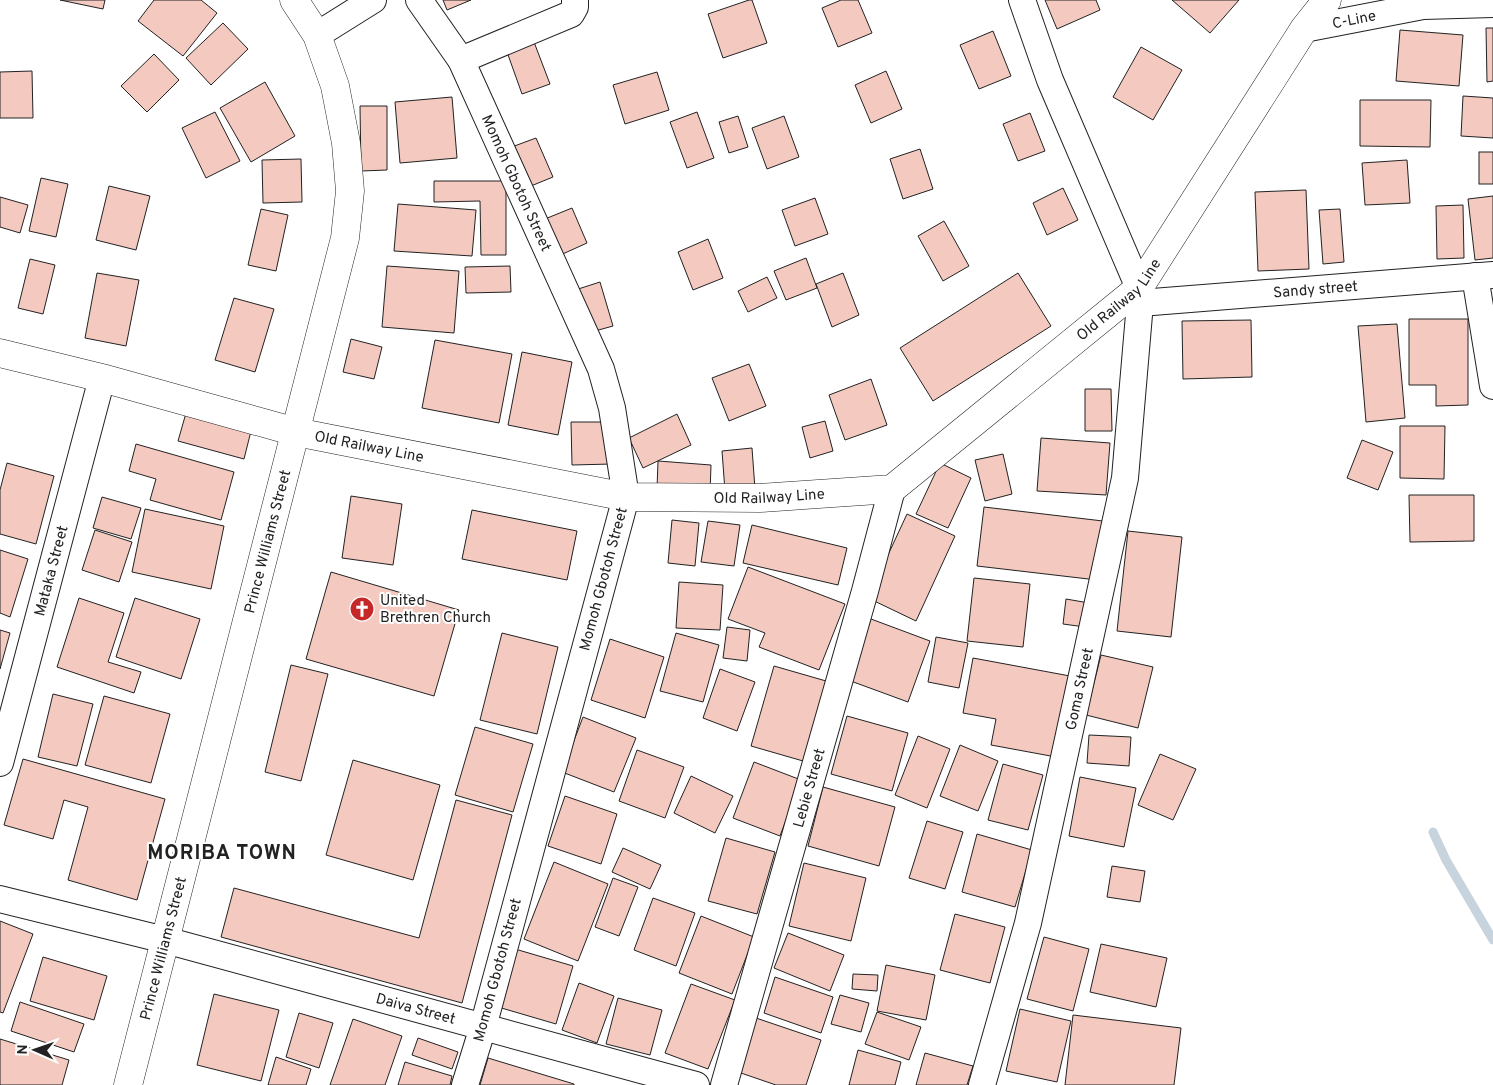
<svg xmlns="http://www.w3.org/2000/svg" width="1493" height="1085" font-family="Overpass,sans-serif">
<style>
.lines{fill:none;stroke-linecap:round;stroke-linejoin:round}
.stream{stroke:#c7d3dd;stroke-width:9}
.building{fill:#f3c9c0;stroke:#222}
.minor-casing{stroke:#222;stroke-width:28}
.tertiary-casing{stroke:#222;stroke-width:29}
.minor{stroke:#fff;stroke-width:26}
.tertiary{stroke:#fff;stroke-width:28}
.labels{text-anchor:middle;stroke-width:4;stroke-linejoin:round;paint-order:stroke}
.street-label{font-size:15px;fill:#222;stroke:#fff}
.poi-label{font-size:15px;fill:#222;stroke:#fff;text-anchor:start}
.district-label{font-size:20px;font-weight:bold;letter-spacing:1px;fill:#222;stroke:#fff}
</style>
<rect width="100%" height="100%" fill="#fff"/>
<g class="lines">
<path class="stream" d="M1433,832L1446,860L1493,940"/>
</g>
<g class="building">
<path d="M60,0H105L103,9Z"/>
<path d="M154,0H201L217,13L183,56L138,21Z"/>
<path d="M443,0H471L447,10Z"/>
<path d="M749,0H752L767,43L723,58L708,14Z"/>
<path d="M841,0H858L872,33L838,47L822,8Z"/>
<path d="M1045,0H1096L1100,10L1057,29Z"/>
<path d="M1172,0H1239L1210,33Z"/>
<path d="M223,23L248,49L211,85L186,58Z"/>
<path d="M1486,28H1493V81L1487,82Z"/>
<path d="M1400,30L1463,35L1459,86L1396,81Z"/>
<path d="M993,31L1011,76L979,89L960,45Z"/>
<path d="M534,42L550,84L522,94L507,52Z"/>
<path d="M1141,47L1182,70L1153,120L1113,97Z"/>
<path d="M154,54L179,80L147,112L121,86Z"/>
<path d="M32,71L33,118H0V72Z"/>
<path d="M886,71L902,109L871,123L855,85Z"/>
<path d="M657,72L669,110L625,124L613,85Z"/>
<path d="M265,82L295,136L251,162L220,108Z"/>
<path d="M1463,96L1493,98V138L1461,136Z"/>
<path d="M452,97L457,158L400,163L395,102Z"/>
<path d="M1360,100H1431L1430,147L1360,146Z"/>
<path d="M360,106H387V170L361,171Z"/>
<path d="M215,112L240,161L206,178L182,128Z"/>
<path d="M697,112L714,158L687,168L670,122Z"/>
<path d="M1030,113L1045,151L1018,161L1003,124Z"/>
<path d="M738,116L748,147L729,153L719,122Z"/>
<path d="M784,116L799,157L767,169L752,128Z"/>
<path d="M536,138L553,177L526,188L509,148Z"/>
<path d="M920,149L933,189L903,199L890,159Z"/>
<rect x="1479" y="152" width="14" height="32"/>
<path d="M301,159L302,202L263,203L262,160Z"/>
<path d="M1407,160L1410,203L1365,205L1362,163Z"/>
<path d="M41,178L68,184L56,237L29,231Z"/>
<path d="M434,181H506V255H481L480,201L434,202Z"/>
<path d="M109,186L150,196L136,250L96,240Z"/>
<path d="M1063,188L1078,220L1047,235L1033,203Z"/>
<path d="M1306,190L1309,269L1258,271L1255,192Z"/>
<path d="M1493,196V258L1475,260L1468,199Z"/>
<path d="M0,197L28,205L20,233L0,227Z"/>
<path d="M815,198L828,234L795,246L782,210Z"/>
<path d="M398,204L476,210L472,256L394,251Z"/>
<path d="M1463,205L1464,258L1437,259L1436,206Z"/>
<path d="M572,208L587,243L556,257L540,221Z"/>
<path d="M261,209L288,215L276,271L248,265Z"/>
<path d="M1340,209L1344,262L1323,264L1319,210Z"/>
<path d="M944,221L969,266L943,281L918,236Z"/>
<path d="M708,239L723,278L693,290L678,252Z"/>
<path d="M806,258L817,288L786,300L774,271Z"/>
<path d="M30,259L55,265L43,314L18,308Z"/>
<path d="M387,266L459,271L454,333L382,327Z"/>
<path d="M510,266L511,292L466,293L465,267Z"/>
<path d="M97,273L139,280L126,346L85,338Z"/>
<path d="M843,273L859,315L832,327L816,284Z"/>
<path d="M1018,273L1051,326L933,401L900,348Z"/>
<path d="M767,277L777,298L748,312L738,291Z"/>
<path d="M600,282L613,326L584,334L572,291Z"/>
<path d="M234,298L274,309L255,372L215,360Z"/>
<path d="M1409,319H1468V405L1436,406V385H1409Z"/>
<path d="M1251,320L1252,377L1183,379L1182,321Z"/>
<path d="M1397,324L1405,418L1366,422L1358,326Z"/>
<path d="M351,339L382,347L374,379L343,372Z"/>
<path d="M435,340L512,354L499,423L422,408Z"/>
<path d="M522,352L572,362L558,435L508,425Z"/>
<path d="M749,364L766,406L729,421L712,378Z"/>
<path d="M871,379L887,425L845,440L829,395Z"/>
<path d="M1085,389H1111L1112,431H1085Z"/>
<path d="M186,413L251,431L244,459L178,441Z"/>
<path d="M677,414L691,445L643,468L629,438Z"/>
<path d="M825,421L833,451L810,458L802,427Z"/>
<path d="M571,422H612V464L572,465Z"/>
<path d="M1400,426H1445L1444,479L1400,478Z"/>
<path d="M1041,438L1110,443L1106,495L1037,491Z"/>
<path d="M1362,440L1393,452L1378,490L1347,478Z"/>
<path d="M136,444L234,472L221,520L150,500L156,479L129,471Z"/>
<path d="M752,448L755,489L725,491L722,451Z"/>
<path d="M1003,454L1012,494L985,501L975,460Z"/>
<path d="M658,461L711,465L710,493L657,489Z"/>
<path d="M7,463L54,476L36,544L0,534V490Z"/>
<path d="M940,463L971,478L948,528L916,514Z"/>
<path d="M1409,495H1474V541L1410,542Z"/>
<path d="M351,496L402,504L393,565L342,558Z"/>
<path d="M102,497L141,508L131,539L93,528Z"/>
<path d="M984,507L1103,521L1097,580L977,566Z"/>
<path d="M145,509L224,526L211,589L132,572Z"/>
<path d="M472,510L577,531L567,580L462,559Z"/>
<path d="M907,514L955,536L916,621L868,598Z"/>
<path d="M672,520L699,523L695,566L668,563Z"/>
<path d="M708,521L740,525L734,566L701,562Z"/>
<path d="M752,525L847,548L838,585L743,563Z"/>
<path d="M95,530L132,542L119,582L82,570Z"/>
<path d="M1128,531L1182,537L1171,637L1117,631Z"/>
<path d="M0,550L28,559L10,617L0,613Z"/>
<path d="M748,567L845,604L819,670L759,647L765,633L728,619Z"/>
<path d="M331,572L459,610L434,696L306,659Z"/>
<path d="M974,578L1030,584L1023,647L967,641Z"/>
<path d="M679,582L723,585L720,630L676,628Z"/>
<path d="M79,598L124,613L108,662L141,672L134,693L57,667Z"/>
<path d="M135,598L200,619L181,679L116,657Z"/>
<path d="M1066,599L1089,603L1085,627L1063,624Z"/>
<path d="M871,619L930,641L908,702L848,680Z"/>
<path d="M727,627L750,630L747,661L723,658Z"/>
<path d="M0,630L10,633L0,669Z"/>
<path d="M502,633L558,647L537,734L480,720Z"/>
<path d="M676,633L719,645L703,702L660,691Z"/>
<path d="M936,637L968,643L959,688L928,682Z"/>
<path d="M610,639L664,657L645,718L591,700Z"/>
<path d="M1101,655L1153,667L1138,728L1086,715Z"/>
<path d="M973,658L1070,676L1056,757L991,745L996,719L963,713Z"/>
<path d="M291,665L328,674L301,781L265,772Z"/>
<path d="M774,666L833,683L810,763L751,746Z"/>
<path d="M720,669L755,682L737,731L703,718Z"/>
<path d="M53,694L93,704L77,766L38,757Z"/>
<path d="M104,696L170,714L151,783L85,765Z"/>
<path d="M847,716L908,733L892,791L831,774Z"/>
<path d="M583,717L636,738L614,792L562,772Z"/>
<path d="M475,727L533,744L513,812L455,795Z"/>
<path d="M1089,735L1131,737L1129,766L1087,763Z"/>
<path d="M918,736L950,749L927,808L895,795Z"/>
<path d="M960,745L998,761L978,811L940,796Z"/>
<path d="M637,750L684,767L665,818L619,801Z"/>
<path d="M1160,754L1196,769L1173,820L1138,805Z"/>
<path d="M23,759L165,799L137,900L68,880L88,807L64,800L53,839L4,825Z"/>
<path d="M353,760L440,785L413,880L326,855Z"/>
<path d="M754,762L801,780L780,836L733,818Z"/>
<path d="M1003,764L1043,775L1028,830L988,820Z"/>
<path d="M691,776L733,796L715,833L674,813Z"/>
<path d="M1080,777L1136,788L1124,847L1069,836Z"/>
<path d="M823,787L895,807L879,866L808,846Z"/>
<path d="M565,796L617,814L601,864L548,846Z"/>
<path d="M456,800L512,815L462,1003L221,937L234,888L419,938Z"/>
<path d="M927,821L963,832L945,889L909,878Z"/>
<path d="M977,834L1032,850L1015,907L962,892Z"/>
<path d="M726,838L775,852L757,914L708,901Z"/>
<path d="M623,848L661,865L650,889L612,872Z"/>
<path d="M554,862L608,884L578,961L524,939Z"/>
<path d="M804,863L866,878L851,941L789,926Z"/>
<path d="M1112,866L1145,871L1140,902L1107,897Z"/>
<path d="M613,878L638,887L619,936L595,927Z"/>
<path d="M653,898L695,913L676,966L634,950Z"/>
<path d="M955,914L1005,927L990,983L940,970Z"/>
<path d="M701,916L754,937L732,994L679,973Z"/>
<path d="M0,921L33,934L3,1013L0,1012Z"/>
<path d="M788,933L844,955L830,991L774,968Z"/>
<path d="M1044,937L1089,949L1073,1011L1027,999Z"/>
<path d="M1101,944L1167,958L1156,1007L1090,992Z"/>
<path d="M515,949L573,966L556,1024L498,1007Z"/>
<path d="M43,957L107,976L94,1020L30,1001Z"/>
<path d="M886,965L935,975L926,1020L877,1011Z"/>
<path d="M853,974L878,975L877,991L852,989Z"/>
<path d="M775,977L833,997L821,1033L764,1013Z"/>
<path d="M579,983L614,996L597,1043L562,1030Z"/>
<path d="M691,984L735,1000L708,1069L665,1053Z"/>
<path d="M214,994L279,1010L261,1081L197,1065Z"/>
<path d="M840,995L869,1003L861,1032L831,1024Z"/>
<path d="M618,998L662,1010L650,1055L606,1044Z"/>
<path d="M20,1002L84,1024L74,1052L11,1031Z"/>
<path d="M1020,1009L1071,1021L1057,1082L1006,1071Z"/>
<path d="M877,1012L921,1027L909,1060L865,1044Z"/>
<path d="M299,1013L333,1023L319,1068L286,1057Z"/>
<path d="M1073,1015L1181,1028L1174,1085H1065Z"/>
<path d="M753,1017L821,1040L806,1085H776L735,1071Z"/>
<path d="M353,1019L402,1036L385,1085H330Z"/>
<path d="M418,1038L458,1052L452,1069L412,1055Z"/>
<path d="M0,1039L69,1060L62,1085H0Z"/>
<path d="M858,1050L901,1062L895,1085H849Z"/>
<path d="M925,1053L973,1066L967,1085H916Z"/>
<path d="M276,1057L311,1069L306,1085H268Z"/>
<path d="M488,1058L574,1084V1085H480Z"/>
<path d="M405,1062L452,1076L450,1085H398Z"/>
</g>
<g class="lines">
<defs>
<g id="minor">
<path d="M419,0L461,60L571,14L575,7V0"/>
<path id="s1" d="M1304,29L1423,6L1493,4"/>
<path d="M317,35L373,0"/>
<path id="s2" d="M461,60L601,369L612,408L626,497L483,1027L465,1085"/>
<path d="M1475,276L1493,386"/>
<path id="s3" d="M1140,303L1493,275"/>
<path id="s4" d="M0,763L102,378"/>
<path id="s5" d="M0,899L165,940L696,1085"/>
<path id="s6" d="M724,1085L865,591L892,489"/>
<path id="s7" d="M982,1085L1028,923L1125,478L1140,303L1139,288L1050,80L1022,0"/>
</g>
<g id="tertiary">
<path id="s8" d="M0,353L102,378L296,432L626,497L760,498L892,489L1139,288L1304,29L1327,0"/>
<path id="s9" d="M128,1085L345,238L350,191L346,143L335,86L317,35L294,0"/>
</g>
</defs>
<use href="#minor" class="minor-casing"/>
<use href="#tertiary" class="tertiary-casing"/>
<use href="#minor" class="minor"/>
<use href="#tertiary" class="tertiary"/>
</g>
<defs>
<symbol id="church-disc" viewBox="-11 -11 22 22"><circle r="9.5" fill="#c62828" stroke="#fff"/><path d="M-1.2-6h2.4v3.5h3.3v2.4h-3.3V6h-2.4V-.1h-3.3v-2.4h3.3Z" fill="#fff"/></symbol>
</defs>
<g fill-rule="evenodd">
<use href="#church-disc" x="348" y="595" width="28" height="28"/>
</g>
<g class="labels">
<g class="street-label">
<text dy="5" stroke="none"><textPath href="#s1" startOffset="51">C-Line</textPath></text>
<text dy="5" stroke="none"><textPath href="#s2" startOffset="135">Momoh Gbotoh Street</textPath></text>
<text dy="5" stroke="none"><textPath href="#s3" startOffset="176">Sandy street</textPath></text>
<text dy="5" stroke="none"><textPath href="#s8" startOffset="1205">Old Railway Line</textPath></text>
<text dy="5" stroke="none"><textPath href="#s8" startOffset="381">Old Railway Line</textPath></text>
<text dy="5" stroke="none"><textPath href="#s8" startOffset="786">Old Railway Line</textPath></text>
<text dy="5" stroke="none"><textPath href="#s9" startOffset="561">Prince Williams Street</textPath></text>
<text dy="5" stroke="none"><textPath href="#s4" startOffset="199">Mataka Street</textPath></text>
<text transform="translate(603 579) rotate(-75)" y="5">Momoh Gbotoh Street</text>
<text dy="5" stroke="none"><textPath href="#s7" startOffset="408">Goma Street</textPath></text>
<text dy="5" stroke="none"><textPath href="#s6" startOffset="309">Lebie Street</textPath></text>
<text dy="5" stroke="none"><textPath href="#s9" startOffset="141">Prince Williams Street</textPath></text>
<text transform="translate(497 970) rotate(-75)" y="5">Momoh Gbotoh Street</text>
<text dy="5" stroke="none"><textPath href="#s5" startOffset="430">Daiva Street</textPath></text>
</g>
<g class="poi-label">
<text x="380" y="605">United<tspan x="380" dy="17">Brethren Church</tspan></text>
</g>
<g class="district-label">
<text x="222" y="859">MORIBA TOWN</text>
</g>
</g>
<g transform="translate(35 1050) rotate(272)" stroke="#ffffff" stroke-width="4" paint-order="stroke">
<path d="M0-4L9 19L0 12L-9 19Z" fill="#222222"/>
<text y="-8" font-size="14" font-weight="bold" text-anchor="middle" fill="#222222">N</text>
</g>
</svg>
